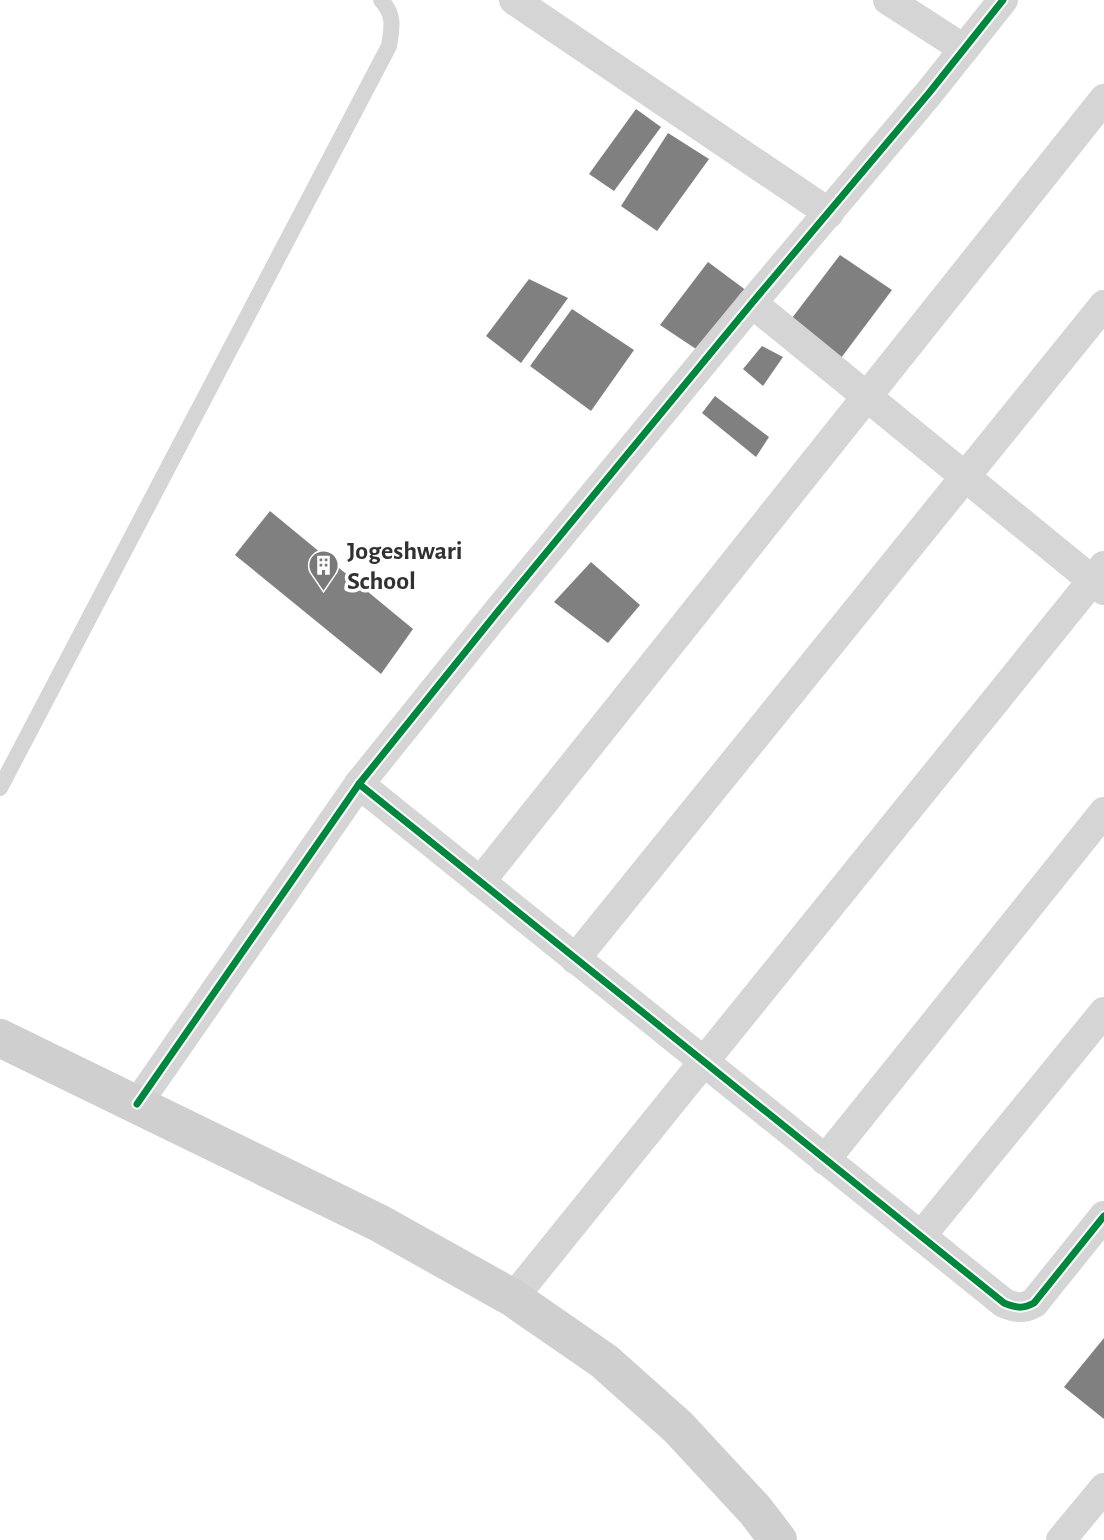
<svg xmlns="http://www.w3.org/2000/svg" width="1104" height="1540" font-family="'Alegreya Sans',sans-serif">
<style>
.building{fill:#808080}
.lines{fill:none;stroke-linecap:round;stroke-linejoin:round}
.lane{stroke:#d5d5d5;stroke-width:16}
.street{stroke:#d5d5d5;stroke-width:30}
.secondary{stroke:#cfcfcf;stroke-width:38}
.cycleway-casing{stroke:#fff;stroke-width:11}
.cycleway{stroke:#00873e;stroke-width:7}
.labels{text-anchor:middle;stroke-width:7;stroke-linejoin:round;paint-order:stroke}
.poi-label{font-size:26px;font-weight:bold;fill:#313131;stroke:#fff;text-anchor:start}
</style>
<rect width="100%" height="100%" fill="#fff"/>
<g class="building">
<path d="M636,109L661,127L614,191L589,174Z"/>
<path d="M668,133L709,159L657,231L621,206Z"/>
<path d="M840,255L892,290L838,362L789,322Z"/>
<path d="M708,262L751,294L702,353L660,325Z"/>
<path d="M529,279L568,298L521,363L486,336Z"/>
<path d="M572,309L634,350L591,411L530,366Z"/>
<path d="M762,346L783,357L763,386L743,369Z"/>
<path d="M715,396L769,437L756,457L702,413Z"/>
<path d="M270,511L413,629L381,674L235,555Z"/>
<path d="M591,562L640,605L608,643L554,602Z"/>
<path d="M1104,1338V1419L1064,1387Z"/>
</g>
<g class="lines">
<path class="lane" d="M0,788L389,46C392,27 395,15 381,0"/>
<g class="street">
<path d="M514,0L829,213"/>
<path d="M888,0L964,49"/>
<path d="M752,303L1104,590"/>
<path d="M359,784L1004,1303C1016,1308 1023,1309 1034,1303L1104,1216"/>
<path d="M480,882L1104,99"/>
<path d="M575,959L1104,305"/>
<path d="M137,1104L359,784L499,610L752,303L929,93L1003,0"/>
<path d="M825,1160L1104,812"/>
<path d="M921,1236L1104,1012"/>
<path d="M513,1298L1104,566"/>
<path d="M1061,1540L1104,1488"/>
</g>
<path class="secondary" d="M0,1038L379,1223L513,1298L604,1361L678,1427L755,1510L778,1540"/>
<defs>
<g id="cycleway">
<path d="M359,784L1004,1303C1016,1308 1023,1309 1034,1303L1104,1216"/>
<path d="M137,1104L359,784L499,610L752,303L929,93L1003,0"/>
</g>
</defs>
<use href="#cycleway" class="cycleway-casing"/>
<use href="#cycleway" class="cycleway"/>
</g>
<defs>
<symbol id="building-pin" viewBox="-11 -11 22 30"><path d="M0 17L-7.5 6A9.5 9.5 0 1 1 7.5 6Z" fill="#797979" stroke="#fff"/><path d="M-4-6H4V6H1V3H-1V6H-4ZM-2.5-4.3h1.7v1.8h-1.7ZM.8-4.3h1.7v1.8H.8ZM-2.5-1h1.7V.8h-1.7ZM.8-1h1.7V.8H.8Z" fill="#fff"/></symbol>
</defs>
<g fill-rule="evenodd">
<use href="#building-pin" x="306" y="548" width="35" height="47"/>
</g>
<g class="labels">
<g class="poi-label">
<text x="347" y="559">Jogeshwari<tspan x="347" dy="30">School</tspan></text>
</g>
</g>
</svg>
